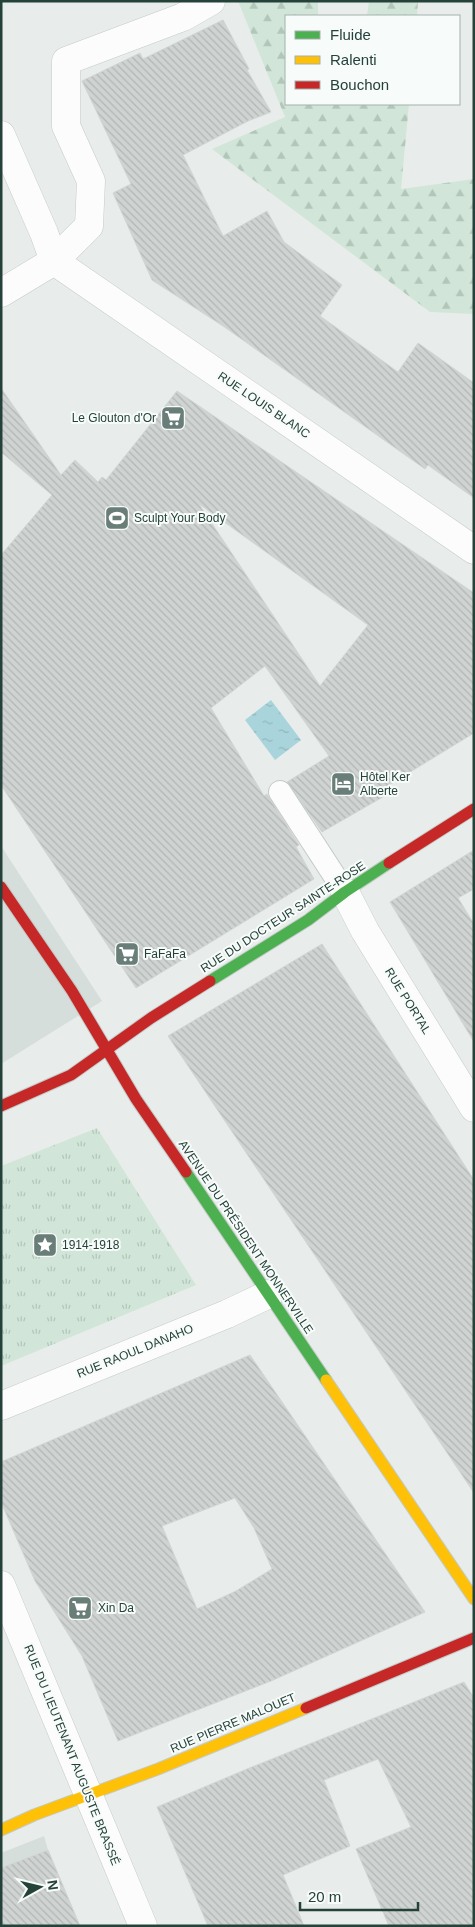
<svg xmlns="http://www.w3.org/2000/svg" width="475" height="1927" font-family="Arial,sans-serif">
<style>
.built{fill:#d6dedb}
.grass{fill:url(#grass-tufts)}
.forest{fill:url(#forest-firs)}
.water{fill:url(#water-ripples)}
.building{fill:url(#building-back-hatch);stroke:#d1d6d4;fill-rule:evenodd}
.lines{fill:none;stroke-linecap:round;stroke-linejoin:round}
.lane-casing{stroke:#c5cac8;stroke-width:24}
.street-casing{stroke:#c5cac8;stroke-width:29}
.fast-casing{stroke:#c3cbc8;stroke-width:13}
.slow-casing{stroke:#c3cbc8;stroke-width:13}
.jam-casing{stroke:#c3cbc8;stroke-width:13}
.lane{stroke:#fcfcfc;stroke-width:22}
.street{stroke:#fcfcfc;stroke-width:28}
.fast{stroke:#4caf50;stroke-width:11}
.slow{stroke:#ffc107;stroke-width:11}
.jam{stroke:#c62828;stroke-width:11}
.labels{text-anchor:middle;stroke-width:4;stroke-linejoin:round;paint-order:stroke}
.street-label{font-size:12px;fill:#24423a;stroke:#f7fbf9}
.poi-label{font-size:12px;fill:#24423a;stroke:#f7fbf9;text-anchor:start}
</style>
<defs>
<pattern id="grass-tufts" width="24" height="20" patternUnits="userSpaceOnUse" patternTransform="scale(1.25)"><rect width="24" height="20" fill="#d1e6d8"/><path d="M3 7l-1-3M5 7V3M7 7l1-3M15 17l-1-3M17 17v-4M19 17l1-3" fill="none" stroke="#b3c6ba"/></pattern>
<pattern id="forest-firs" width="22" height="20" patternUnits="userSpaceOnUse" patternTransform="scale(1.25)"><rect width="22" height="20" fill="#d1e6d8"/><path d="M5 1l3.5 6h-7zM16 11l3.5 6h-7z" fill="#b3c6ba"/></pattern>
<pattern id="water-ripples" width="26" height="14" patternUnits="userSpaceOnUse" patternTransform="scale(1.25)"><rect width="26" height="14" fill="#a9d4db"/><path d="M2 4q2-2 4 0t4 0M15 11q2-2 4 0t4 0" fill="none" stroke="#91b7bd"/></pattern>
<pattern id="building-back-hatch" width="6" height="6" patternUnits="userSpaceOnUse" patternTransform="scale(1.25)"><rect width="6" height="6" fill="#cfd4d2"/><path d="M-1 5l2 2M0 0l6 6M5-1l2 2" fill="none" stroke="#b2b7b5"/></pattern>
</defs>
<rect width="100%" height="100%" fill="#e8edeb"/>
<g class="built">
<path d="M1,846L102,1001L1,1064Z"/>
<path d="M44,1836L48,1850L1,1868V1853Z"/>
</g>
<path class="grass" d="M97,1128L196,1285L1,1366V1166Z"/>
<g class="forest">
<path d="M238,1H318V16H286V104H409L401,189L474,179V314L430,312L212,149L285,117Z"/>
<path d="M369,1H418L417,16H367Z"/>
</g>
<path class="water" d="M271,700L301,740L275,760L245,720Z"/>
<g class="building">
<path d="M223,20L249,69L247,70L271,112L248,121L183,155L223,236L267,211L284,242L342,285L320,316L398,372L418,343L474,383V498L428,465L425,469L223,326L152,280L113,193L131,184L82,81L140,53L143,59Z"/>
<path d="M1,388L61,475L75,460L98,482L102,477L106,480L177,391L474,593V733L384,788L388,794L322,832L287,782L329,756L265,666L211,708L264,796L267,794L299,845L296,847L314,879L136,988L1,785V555L52,495L1,452ZM199,504L368,625L320,686Z"/>
<path d="M474,850V889L458,898L474,924V1042L390,902Z"/>
<path d="M322,944L474,1180V1493L168,1036Z"/>
<path d="M250,1355L425,1612L271,1681L118,1741L82,1656L35,1581L1,1502V1462ZM235,1498L254,1528L272,1569L236,1591L197,1609L162,1526Z"/>
<path d="M464,1682L474,1698V1926H389L356,1849L411,1827L378,1759L324,1780L350,1846L283,1875L304,1926H208L157,1807L247,1769Z"/>
<path d="M48,1850L80,1926H1V1868Z"/>
</g>
<g class="lines">
<defs>
<path id="lane" d="M280,792L345,892"/>
<g id="street">
<path d="M1,135L44,233L54,261"/>
<path d="M54,261L474,550"/>
<path d="M1,293L54,261L89,226L91,181L66,126V61L183,17L211,1"/>
<path d="M345,892L365,931L474,1108"/>
<path d="M1,1406L227,1314L269,1294"/>
<path d="M1,1585L143,1926"/>
</g>
<g id="fast">
<path d="M210,981L308,920L345,892L389,863"/>
<path d="M186,1172L326,1380"/>
</g>
<g id="slow">
<path d="M326,1380L474,1599"/>
<path d="M1,1830L34,1815L158,1769L306,1708"/>
</g>
<g id="jam">
<path d="M389,863L474,809"/>
<path d="M1,887L72,991L136,1099L186,1172"/>
<path d="M1,1106L71,1075L151,1018L210,981"/>
<path d="M306,1708L474,1638"/>
</g>
</defs>
<use href="#lane" class="lane-casing"/>
<use href="#street" class="street-casing"/>
<use href="#fast" class="fast-casing"/>
<use href="#slow" class="slow-casing"/>
<use href="#jam" class="jam-casing"/>
<use href="#lane" class="lane"/>
<use href="#street" class="street"/>
<use href="#fast" class="fast"/>
<use href="#slow" class="slow"/>
<use href="#jam" class="jam"/>
</g>
<defs>
<symbol id="supermarket-square" viewBox="-11 -11 22 22"><rect x="-9" y="-9" width="18" height="18" rx="4" fill="#697e78" stroke="#f7fbf9"/><path d="M-6-5.5h2.5l.6 2H6L4.5 2H-2.5L-4.4-4H-6ZM-1.5 3.2a1.3 1.3 0 1 0 .1 0ZM3 3.2a1.3 1.3 0 1 0 .1 0Z" fill="#fff"/></symbol>
<symbol id="stadium-square" viewBox="-11 -11 22 22"><rect x="-9" y="-9" width="18" height="18" rx="4" fill="#697e78" stroke="#f7fbf9"/><path d="M0-5a6.5 5 0 1 0 0 10a6.5 5 0 1 0 0-10ZM-3.5-1.8h7v3.6h-7Z" fill="#fff"/></symbol>
<symbol id="hotel-square" viewBox="-11 -11 22 22"><rect x="-9" y="-9" width="18" height="18" rx="4" fill="#697e78" stroke="#f7fbf9"/><path d="M-6-4.5h1.5V1H6V5H4.5V3h-9V5H-6ZM-4 0a1.8 1.8 0 1 1 3.6 0ZM.5 0V-2.5h3Q6-2.5 6 0Z" fill="#fff"/></symbol>
<symbol id="sight-square" viewBox="-11 -11 22 22"><rect x="-9" y="-9" width="18" height="18" rx="4" fill="#697e78" stroke="#f7fbf9"/><path d="M0-6L1.8-2.2L6-1.7L2.9 1.2L3.7 5.4L0 3.3L-3.7 5.4L-2.9 1.2L-6-1.7L-1.8-2.2Z" fill="#fff"/></symbol>
</defs>
<g fill-rule="evenodd">
<use href="#supermarket-square" x="159" y="404" width="28" height="28"/>
<use href="#stadium-square" x="103" y="504" width="28" height="28"/>
<use href="#hotel-square" x="329" y="770" width="28" height="28"/>
<use href="#supermarket-square" x="113" y="940" width="28" height="28"/>
<use href="#sight-square" x="31" y="1231" width="28" height="28"/>
<use href="#supermarket-square" x="66" y="1594" width="28" height="28"/>
</g>
<g class="labels">
<g class="street-label">
<text transform="translate(264 405) rotate(34)" y="4">RUE LOUIS BLANC</text>
<text transform="translate(283 917) rotate(-33)" y="4">RUE DU DOCTEUR SAINTE-ROSE</text>
<text transform="translate(408 1001) rotate(58)" y="4">RUE PORTAL</text>
<text transform="translate(246 1237) rotate(56)" y="4">AVENUE DU PRÉSIDENT MONNERVILLE</text>
<text transform="translate(135 1351) rotate(-22)" y="4">RUE RAOUL DANAHO</text>
<text transform="translate(233 1723) rotate(-23)" y="4">RUE PIERRE MALOUET</text>
<text transform="translate(72 1755) rotate(68)" y="4">RUE DU LIEUTENANT AUGUSTE BRASSÉ</text>
</g>
<g class="poi-label">
<text x="156" y="422" text-anchor="end">Le Glouton d'Or</text>
<text x="134" y="522">Sculpt Your Body</text>
<text x="360" y="781">Hôtel Ker<tspan x="360" dy="14">Alberte</tspan></text>
<text x="144" y="958">FaFaFa</text>
<text x="62" y="1249">1914-1918</text>
<text x="98" y="1612">Xin Da</text>
</g>
</g>
<rect width="475" height="1927" fill="none" stroke="#24423a" stroke-width="5"/>
<rect x="285" y="15" width="175" height="90" fill="#f7fbf9" stroke="#a3b1ad"/>
<rect x="295" y="31" width="25" height="8" fill="#4caf50" stroke="#a3b1ad"/>
<text x="330" y="40" font-size="15" fill="#24423a">Fluide</text>
<rect x="295" y="56" width="25" height="8" fill="#ffc107" stroke="#a3b1ad"/>
<text x="330" y="65" font-size="15" fill="#24423a">Ralenti</text>
<rect x="295" y="81" width="25" height="8" fill="#c62828" stroke="#a3b1ad"/>
<text x="330" y="90" font-size="15" fill="#24423a">Bouchon</text>
<g transform="translate(40 1887) rotate(82)" stroke="#f7fbf9" stroke-width="4" paint-order="stroke">
<path d="M0-4L9 19L0 12L-9 19Z" fill="#24423a"/>
<text y="-8" font-size="14" font-weight="bold" text-anchor="middle" fill="#24423a">N</text>
</g>
<path d="M300 1902v8h118v-8" fill="none" stroke="#24423a" stroke-width="2.5"/>
<text x="308" y="1902" font-size="15" fill="#24423a" stroke="#f7fbf9" stroke-width="4" paint-order="stroke">20 m</text>
</svg>
